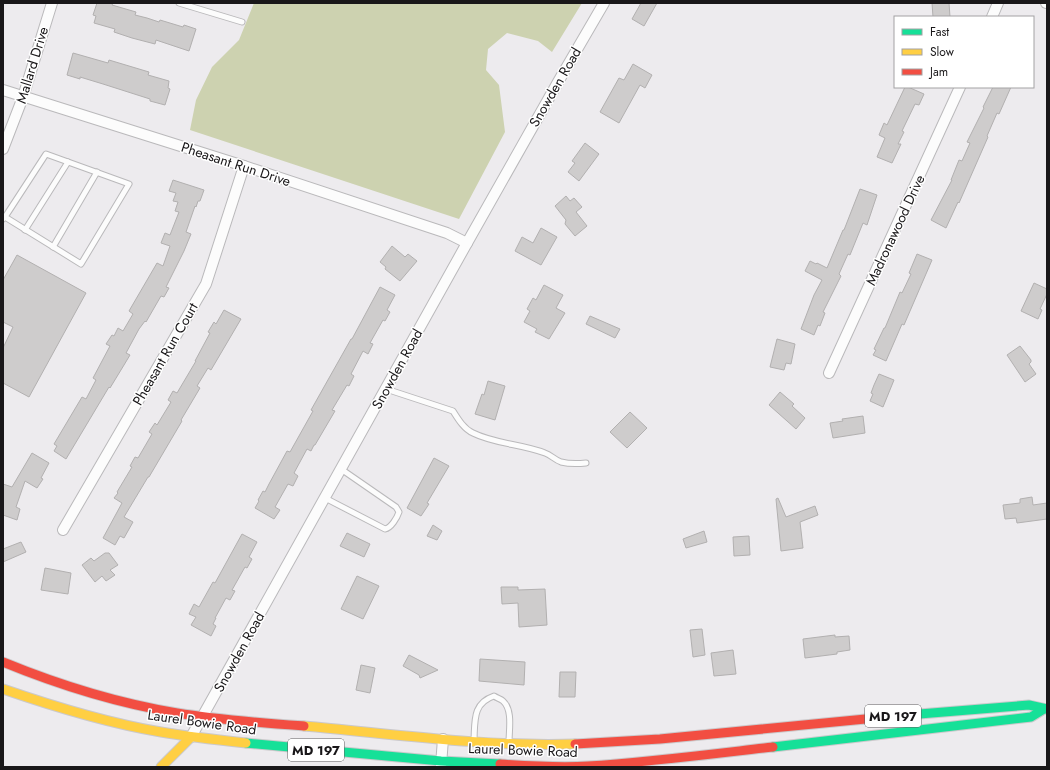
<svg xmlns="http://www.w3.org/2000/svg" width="1050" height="770" font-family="Jost,sans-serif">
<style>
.forest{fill:#cdd2b0}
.building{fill:#cecccc;stroke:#b2b0b0}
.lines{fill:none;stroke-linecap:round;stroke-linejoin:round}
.lane-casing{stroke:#bab9bb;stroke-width:7}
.street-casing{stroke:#bab9bb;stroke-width:12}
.fast-casing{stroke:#cbc9cb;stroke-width:11}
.slow-casing{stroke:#cbc9cb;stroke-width:11}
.jam-casing{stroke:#cbc9cb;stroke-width:11}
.lane{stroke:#fcfcfc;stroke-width:5}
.street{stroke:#fcfcfc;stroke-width:10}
.fast{stroke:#16e098;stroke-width:9}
.slow{stroke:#ffcf43;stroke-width:9}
.jam{stroke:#f24e42;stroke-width:9}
.labels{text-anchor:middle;stroke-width:3;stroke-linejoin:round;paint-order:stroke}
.shield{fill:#fff;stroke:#5e5d5e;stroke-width:1}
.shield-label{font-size:13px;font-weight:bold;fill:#191719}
.street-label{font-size:14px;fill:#191719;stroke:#fff}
</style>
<rect width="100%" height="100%" fill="#edebee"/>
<path class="forest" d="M254,3H582L552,52L538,41L507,33L488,49L486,70L499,85L505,132L459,219L190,130L196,100L212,67L239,40Z"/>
<g class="building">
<path d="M97,3H113L112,5L136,12L135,15L147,18L159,22L160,20L183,27L184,25L196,29L189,51L156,40L155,44L132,38L114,32L115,29L94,23L96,16L93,15Z"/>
<path d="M641,3H657L644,26L632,19Z"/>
<path d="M932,3H949L950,17H933Z"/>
<path d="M73,53L108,63L109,60L149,72L148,75L169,81L168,88L170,89L165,105L150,101V99L103,84L80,77V79L67,75Z"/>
<path d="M633,64L652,75L645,88L640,85L619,123L600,112L619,78L624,80Z"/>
<path d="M905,87H908L924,94L919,105L915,104L902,131L904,132L898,144H901L892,163L877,157L885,138L879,135L884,123L887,125Z"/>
<path d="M993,87H1011L999,114L997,113L987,136L988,137L959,203L958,202L946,228L931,220L952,180H951L959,160L962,161L970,143L967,142L984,108L983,107Z"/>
<path d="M585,143L599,154L579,181L568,172L575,163L572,161Z"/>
<path d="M173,180L204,190L200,201H198L196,207L195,206L186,232L191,234L184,251L166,287L169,288L164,297L161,296L146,322L145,321L139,329L126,353L130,355L124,365L110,388L109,387L66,459L54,451L57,446L54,444L82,397L86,399L96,380L93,378L110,346L106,344L112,335L114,336L118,328L123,331L133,314L129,311L157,263L163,266L170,246L161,243L165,233L170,235L179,212L175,211L178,202L173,201L176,193L169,191Z"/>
<path d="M860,189L877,195L867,225L863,223L850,255L848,254L839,274L841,276L823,312L825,313L820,326L818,325L814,335L801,329L814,295L822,280L805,271L810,261L816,264L817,263L827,268L843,230H844Z"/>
<path d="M566,196L570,201L574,198L582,207L576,212L587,226L575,236L565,224L566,220L555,206Z"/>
<path d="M541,228L557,237L541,265L515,251L522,237L533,243Z"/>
<path d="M392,246L405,257L408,254L417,261L400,281L385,269L386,267L380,262Z"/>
<path d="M917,254L932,260L904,325L902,324L886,361L873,355L876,350L874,349L884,328H885L900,292L902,293L911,274L909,273Z"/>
<path d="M17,255L86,293L29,397L3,383V348L13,327L3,322V280Z"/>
<path d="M1034,283L1047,289V294L1040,309L1042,310L1038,319L1021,311Z"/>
<path d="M544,285L563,295L556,308L565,313L549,339L535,332L537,329L524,322L530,311L527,309L533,298L536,300Z"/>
<path d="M380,287L395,295L387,310L390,312L385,321L383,320L370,343L373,344L368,354L363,351L351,374L354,376L349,386L347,385L332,410L335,411L315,445H314L311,451L307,449L294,473L298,476L293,486L288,484L275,507L280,510L274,519L255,508L259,501L258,500L263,491L265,492L269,484L287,451L290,452L313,411L311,410L351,339H352Z"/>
<path d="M224,310L241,319L211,370L208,368L197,386L200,388L181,420L182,421L149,477H148L124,517L133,522L124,538L120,536L115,545L103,538L122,503L114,498L118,493L117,492L132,467L130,466L135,457L138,458L152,434L149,432L155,423L157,425L171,402L168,400L173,391L177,393L196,361H195L210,333L208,332L214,322L216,324Z"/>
<path d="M590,316L620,329L615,338L586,324Z"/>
<path d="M777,339L795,344L791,364L786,363L784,370L770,367Z"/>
<path d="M1020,346L1031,360V362L1029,364L1036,374L1025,382L1007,355Z"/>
<path d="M879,374L894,380L883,407L870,401L873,394L871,393L874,385Z"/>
<path d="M488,381L505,386L495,420L475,414L482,394L484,395Z"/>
<path d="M780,392L794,404L792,406L805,418L796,429L769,405Z"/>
<path d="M630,412L647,428L627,448L610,432Z"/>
<path d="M863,416L865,433L833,438L830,423L843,421L842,419Z"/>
<path d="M32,453L49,463L41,478L43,479L37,488L25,481L16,507L20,509L17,520L3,515V484L12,487Z"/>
<path d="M434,458L449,466L427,503L429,504L421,516L407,508Z"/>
<path d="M1032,497L1033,505L1047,503V519L1017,523L1016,518L1005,519L1003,505L1020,503V499Z"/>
<path d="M778,498L786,517L815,506L818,515L800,522L803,548L781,551L776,499Z"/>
<path d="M433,525L442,531L437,540L427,536Z"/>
<path d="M704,531L707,542L686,548L683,539Z"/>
<path d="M347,533L370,544L364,557L340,546Z"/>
<path d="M242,534L257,542L249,557L252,559L247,568L245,567L232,590L235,591L230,600L226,598L215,618H216L213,624L216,626L211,636L191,625L196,617L189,614L194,604L199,607L213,582L215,583Z"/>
<path d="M749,536L750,555L734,556L733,537Z"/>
<path d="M21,542L26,552L3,562V549Z"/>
<path d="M105,553H109L118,565L110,570L115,575L106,581L102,576L95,582L82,565L91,558L94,561Z"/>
<path d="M45,568L71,573L68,594L41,590Z"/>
<path d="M357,576L379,586L363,619L341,609Z"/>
<path d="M501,587H518V590L545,589L547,625L519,627L518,603L502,604Z"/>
<path d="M702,629L705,655L693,657L690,630Z"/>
<path d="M835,635V637L849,636L850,650L837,652V654L805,658L803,639Z"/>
<path d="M733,650L736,674L714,676L711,653Z"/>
<path d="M409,655L438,670L420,678L419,675L403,666Z"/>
<path d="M480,659L525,662L524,685L479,681Z"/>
<path d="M361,665L375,668L370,693L356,690Z"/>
<path d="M560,672H576L575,697H559Z"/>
</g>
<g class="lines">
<defs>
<g id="lane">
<path d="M179,3L242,22"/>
<path d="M3,216L5,217L81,264L129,184L46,154L5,217L3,219"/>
<path d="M25,230L68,162"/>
<path d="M53,247L97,172"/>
<path d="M386,389L453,411C458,419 464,429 473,433C495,444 522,444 545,453C551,455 555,460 561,462C569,464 577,464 586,463"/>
<path d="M325,498L385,529C391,528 397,518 399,512L396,507L341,469"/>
<path d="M474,739C475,720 473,703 494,696C497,698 501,699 503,701C513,710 509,730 509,742"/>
</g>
<g id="street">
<path d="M1046,3H1047"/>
<path d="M992,17L998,3"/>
<path d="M3,90L244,166L447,233L467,243"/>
<path d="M3,149L23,97L52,3"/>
<path d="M829,373L960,87"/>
<path d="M63,530L206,284L244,166"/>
<path d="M191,737L467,243L558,82L604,3"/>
<path d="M441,765L443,739"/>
</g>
<g id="fast">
<path d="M907,715L1029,705L1047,709"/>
<path d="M246,743L441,761L500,764"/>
<path d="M773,747L1031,717L1044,709"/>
</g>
<g id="slow">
<path d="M3,689C55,707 107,723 161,732C190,737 218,740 246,743"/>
<path d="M304,726C394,734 484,747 575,744"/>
<path d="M161,767L191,737"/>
</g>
<g id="jam">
<path d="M3,662C59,685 117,703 177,713C219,720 262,723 304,726"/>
<path d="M575,744L660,739L907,715"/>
<path d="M500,764C529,766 559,768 588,766C650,762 712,754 773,747"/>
</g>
</defs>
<use href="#lane" class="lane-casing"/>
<use href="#street" class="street-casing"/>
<use href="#fast" class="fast-casing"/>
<use href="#slow" class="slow-casing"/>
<use href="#jam" class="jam-casing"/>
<use href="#lane" class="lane"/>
<use href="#street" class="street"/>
<use href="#fast" class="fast"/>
<use href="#slow" class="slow"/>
<use href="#jam" class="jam"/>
</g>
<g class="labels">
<g class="shield">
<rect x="865" y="705" width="56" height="22" rx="3"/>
<rect x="288" y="739" width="56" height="22" rx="3"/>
</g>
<g class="shield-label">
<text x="893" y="721">MD 197</text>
<text x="316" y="755">MD 197</text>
</g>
<g class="street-label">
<text transform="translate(32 65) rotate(-73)" y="5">Mallard Drive</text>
<text transform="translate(555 87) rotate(-60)" y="5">Snowden Road</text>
<text transform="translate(236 164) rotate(18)" y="5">Pheasant Run Drive</text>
<text transform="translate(895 230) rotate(-65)" y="5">Madronawood Drive</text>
<text transform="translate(165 354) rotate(-60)" y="5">Pheasant Run Court</text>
<text transform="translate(397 369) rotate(-61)" y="5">Snowden Road</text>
<text transform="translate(239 652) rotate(-61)" y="5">Snowden Road</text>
<text transform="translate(202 722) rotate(8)" y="5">Laurel Bowie Road</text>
<text transform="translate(523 750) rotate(2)" y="5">Laurel Bowie Road</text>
</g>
</g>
<rect width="1050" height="770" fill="none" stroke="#191719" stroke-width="8"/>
<rect x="894" y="16" width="140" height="72" fill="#ffffff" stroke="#a3a2a3"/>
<rect x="902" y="29" width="20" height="6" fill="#16e098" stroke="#a3a2a3"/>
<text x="930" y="36" font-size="12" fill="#191719">Fast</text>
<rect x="902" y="49" width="20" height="6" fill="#ffcf43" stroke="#a3a2a3"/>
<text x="930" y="56" font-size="12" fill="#191719">Slow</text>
<rect x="902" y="69" width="20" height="6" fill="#f24e42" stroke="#a3a2a3"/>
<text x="930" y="76" font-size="12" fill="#191719">Jam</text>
</svg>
